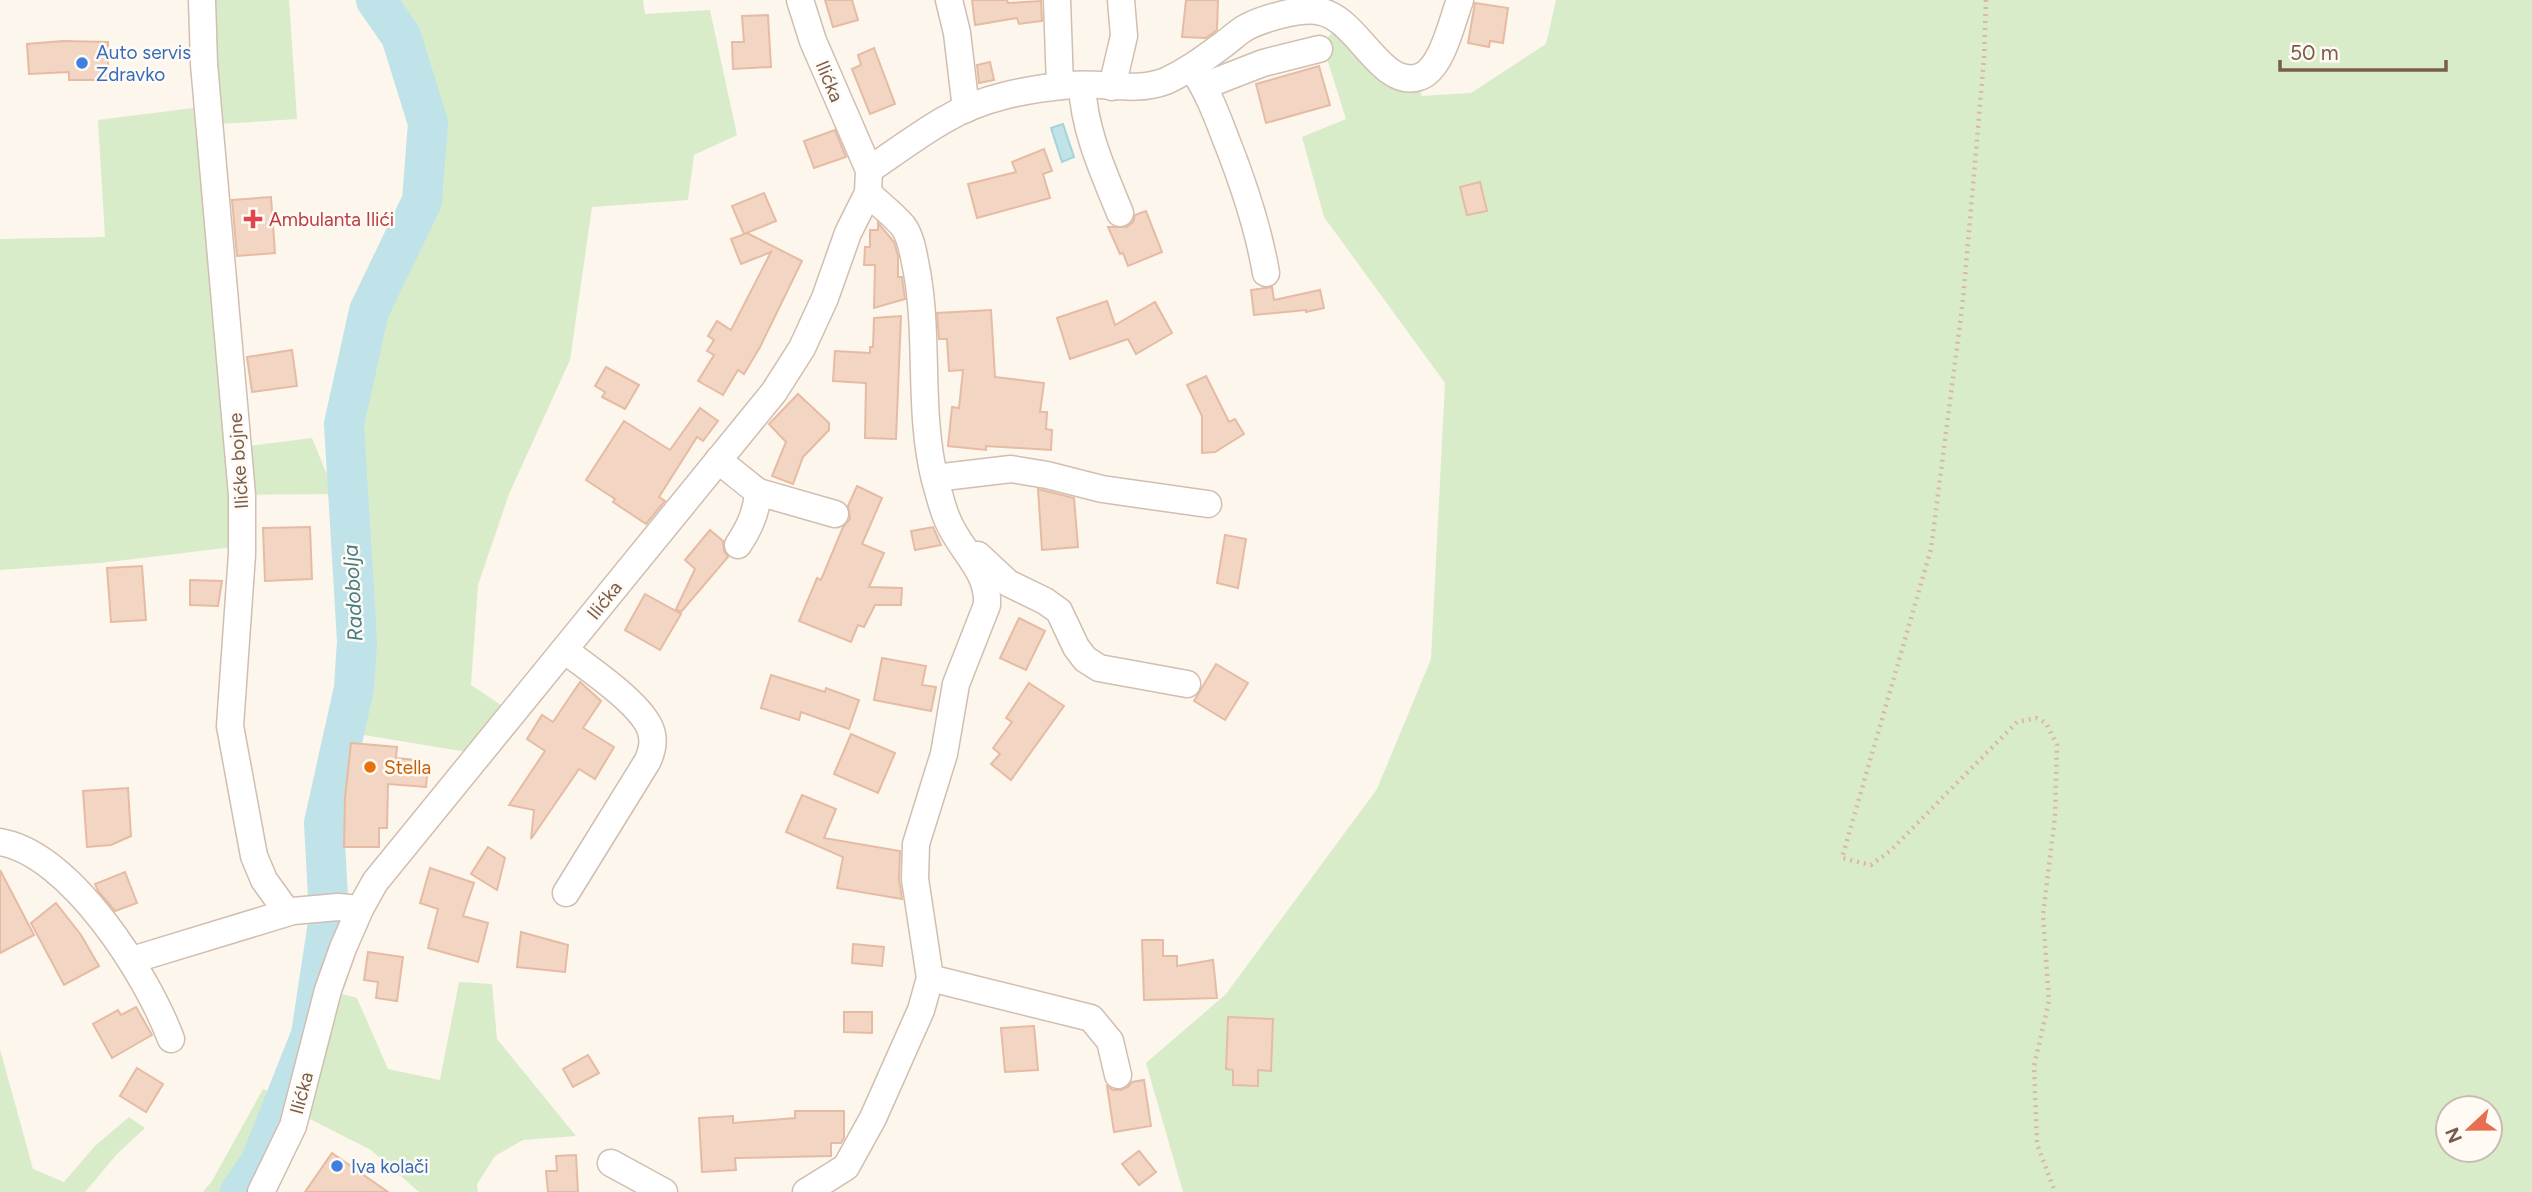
<svg xmlns="http://www.w3.org/2000/svg" width="2532" height="1192" font-family="Figtree,sans-serif">
<style>
.green{fill:#d8ecc9;fill-rule:evenodd}
.water{fill:#bfe3e8;stroke:#a5d3da;stroke-width:2}
.lines{fill:none;stroke-linecap:round;stroke-linejoin:round}
.river{stroke:#bfe3e8;stroke-width:40}
.building{fill:#f3d5c3;stroke:#e6bba3;stroke-width:2}
.minor-casing{stroke:#d1beb0;stroke-width:29}
.path{stroke:#d9b8a5;stroke-width:4.5;stroke-dasharray:2 5;stroke-linecap:butt}
.minor{stroke:#fff;stroke-width:26}
.shop-dot{fill:#3f7fe0;stroke:#fffaf3;stroke-width:2.5}
.health-dot{fill:#e0444e;stroke:#fffaf3;stroke-width:2.5}
.food-dot{fill:#e8710a;stroke:#fffaf3;stroke-width:2.5}
.labels{text-anchor:middle;stroke-width:5;stroke-linejoin:round;paint-order:stroke}
.shop-label{font-size:19px;fill:#366cbe;stroke:#fffaf3;text-anchor:start}
.street-label{font-size:19px;fill:#7a5c4d;stroke:#fffaf3}
.health-label{font-size:19px;fill:#be3a42;stroke:#fffaf3;text-anchor:start}
.food-label{font-size:19px;fill:#c56008;stroke:#fffaf3;text-anchor:start}
.water-label{font-size:21px;font-style:italic;fill:#437c86;stroke:#fffaf3}
</style>
<rect width="100%" height="100%" fill="#fdf6ec"/>
<g class="green">
<path d="M212,0H289L297,119L220,124Z"/>
<path d="M386,0H643L645,14L710,10L737,135L694,155L688,200L592,207L570,360L509,494L478,585L471,685L513,713L479,754L352,733L361,708L366,654L353,414L362,364L376,326L403,254L441,176L444,143L429,83L415,45Z"/>
<path d="M1556,0H2532V1192H1183L1146,1063L1226,994L1377,789L1431,659L1445,383L1324,217L1302,137L1346,119L1322,43L1343,22L1416,79L1422,96L1471,93L1546,44ZM2448,1108H2490V1150H2448Z"/>
<path d="M209,106L239,447L312,438L335,494L242,495V546L100,563L0,570V239L105,237L98,120Z"/>
<path d="M459,982L492,984L497,1039L576,1136L523,1140L495,1156L477,1184L478,1192H419L371,1150L296,1112L328,990L357,998L388,1069L440,1080Z"/>
<path d="M0,1049L33,1169L64,1182L95,1146L129,1117L145,1128L117,1154L85,1192H0Z"/>
<path d="M263,1089L272,1093L253,1160L231,1192H203L212,1181Z"/>
</g>
<g class="water">
<path d="M1063,124L1074,157L1062,162L1051,128Z"/>
<path d="M253,1160L265,1164L248,1192H231Z"/>
</g>
<g class="lines">
<path class="river" d="M240,1192L260,1163L311,1035L329,916L324,823L354,688L357,641L344,424L369,311L422,201L428,123L401,36L376,0"/>
</g>
<g class="building">
<path d="M825,0H852L858,20L833,27Z"/>
<path d="M972,0H1007L1008,3L1041,1L1042,21L1019,24L1017,18L975,25Z"/>
<path d="M1186,0H1218L1217,30L1206,38L1182,37Z"/>
<path d="M1475,3L1508,8L1503,43L1490,41L1489,47L1468,43Z"/>
<path d="M768,15L771,67L733,69L732,42H744L742,16Z"/>
<path d="M63,41L108,42V80H69V72L29,74L27,44Z"/>
<path d="M874,48L895,104L870,114L852,69L861,65L858,55Z"/>
<path d="M990,62L994,80L979,83L977,65Z"/>
<path d="M1319,66L1330,105L1266,123L1256,84Z"/>
<path d="M835,130L846,157L814,168L804,141Z"/>
<path d="M1044,149L1052,171L1043,174L1050,198L977,218L968,184L1016,172L1012,162Z"/>
<path d="M1480,182L1487,211L1467,215L1460,187Z"/>
<path d="M764,193L776,221L744,234L732,206Z"/>
<path d="M271,197L275,253L237,256L232,200Z"/>
<path d="M1146,211L1162,252L1128,266L1123,253L1120,254L1108,227H1127L1133,222L1135,215Z"/>
<path d="M878,223L894,242L898,256V277H902L905,299L874,308L875,265H864L865,247H870V230H878Z"/>
<path d="M747,233L802,261L760,347L744,374L738,370L723,395L698,381L714,355L707,351L714,340L708,336L717,321L731,330L771,252L741,264L731,239Z"/>
<path d="M1272,287L1274,300L1320,290L1324,308L1306,312V310L1254,315L1251,290Z"/>
<path d="M1107,301L1115,325L1155,302L1172,333L1136,354L1128,339L1070,359L1057,318Z"/>
<path d="M991,310L995,377L1044,383L1040,412H1047L1046,429L1052,430L1051,450L986,446V450L948,446L952,407L959,408L963,370L949,371L947,339H939L937,313Z"/>
<path d="M901,316L896,439L865,438L866,383L833,381L835,351L870,353V347H873L874,318Z"/>
<path d="M292,350L297,386L252,392L247,357Z"/>
<path d="M606,367L639,385L625,409L602,397L605,392L595,386Z"/>
<path d="M1206,376L1229,422L1235,419L1244,434L1215,452L1202,453V416L1187,385Z"/>
<path d="M798,394L829,423V430L803,457L793,484L772,476L786,442L769,424Z"/>
<path d="M700,408L718,421L703,441L697,437L659,497L665,501L646,524L613,502L615,499L586,480L624,421L670,450Z"/>
<path d="M857,486L882,498L862,544L884,553L869,587L902,588L901,605H875L864,627L858,625L851,642L799,621L817,578L821,580L843,527L850,519L848,506Z"/>
<path d="M1038,489L1074,498L1078,547L1042,550Z"/>
<path d="M310,527L312,579L265,581L263,528Z"/>
<path d="M933,527L941,545L915,550L911,531Z"/>
<path d="M710,530L723,541L724,551L728,557L681,612L676,609L695,569L685,560Z"/>
<path d="M1225,535L1246,539L1238,588L1217,583Z"/>
<path d="M142,566L146,620L111,622L107,568Z"/>
<path d="M190,580L222,581L218,606L190,605Z"/>
<path d="M645,594L681,614L660,650L625,630Z"/>
<path d="M1019,618L1045,631L1026,670L1000,658Z"/>
<path d="M882,658L926,666L922,685L936,687L931,711L874,700Z"/>
<path d="M1216,664L1248,683L1225,720L1194,701Z"/>
<path d="M771,675L825,692L826,688L859,700L849,729L801,712L799,720L761,708Z"/>
<path d="M580,682L601,701L583,728L614,747L595,779L579,769L531,839L534,810L509,805L545,751L527,739L542,715L553,722Z"/>
<path d="M1029,683L1064,706L1011,780L991,764L1000,754L993,748L1012,722L1006,718Z"/>
<path d="M851,734L895,753L878,793L834,774Z"/>
<path d="M351,743L397,747L396,758L416,760V764L428,765L426,787L388,784L387,828H379V847H344L345,798Z"/>
<path d="M128,788L131,836L111,845L87,847L83,791Z"/>
<path d="M802,795L836,809L824,838L900,851L899,879L902,899L837,888L843,857L786,832Z"/>
<path d="M488,847L505,858L497,890L471,874Z"/>
<path d="M430,868L474,883L463,916L488,923L478,962L428,948L438,909L420,903Z"/>
<path d="M0,870L34,935L0,953Z"/>
<path d="M125,872L137,903L115,911L98,891L95,884Z"/>
<path d="M56,903L81,935L99,966L64,985L31,923Z"/>
<path d="M521,932L568,945L565,972L517,967Z"/>
<path d="M1142,940H1163V956H1177V966L1213,960L1217,998L1144,1000Z"/>
<path d="M853,944L884,947L882,966L852,963Z"/>
<path d="M368,952L403,957L397,1001L376,998L378,982L364,980Z"/>
<path d="M136,1007L152,1035L112,1058L93,1024L118,1010L121,1015Z"/>
<path d="M844,1012H872V1033L844,1032Z"/>
<path d="M1228,1017L1273,1019L1271,1071L1258,1070V1086L1233,1085V1070L1226,1069Z"/>
<path d="M1034,1026L1038,1070L1005,1072L1001,1028Z"/>
<path d="M588,1055L599,1073L573,1087L563,1069Z"/>
<path d="M137,1068L163,1084L146,1112L120,1096Z"/>
<path d="M1144,1080L1151,1126L1114,1132L1107,1086L1113,1090H1121L1128,1087L1132,1082Z"/>
<path d="M795,1111H844V1138L841,1143H831V1156L735,1158L736,1170L702,1172L699,1118L733,1116V1123L795,1118Z"/>
<path d="M1139,1151L1156,1172L1139,1185L1122,1164Z"/>
<path d="M332,1153L388,1192H305Z"/>
<path d="M576,1155L578,1192H548L546,1171H557L556,1156Z"/>
</g>
<g class="lines">
<defs>
<g id="minor">
<path d="M202,0L204,64L242,495V554L230,726L254,856L264,880L287,912"/>
<path d="M949,0L957,33L966,109"/>
<path d="M1057,0L1060,86"/>
<path d="M1192,68C1207,90 1216,113 1225,137C1243,182 1258,226 1266,273"/>
<path d="M1082,85C1084,130 1103,171 1120,213"/>
<path d="M1204,86L1263,63L1319,49"/>
<path d="M1112,87L1124,36L1121,0"/>
<path d="M869,170C894,153 918,135 944,120C982,97 1028,89 1071,85C1103,82 1135,93 1166,81C1188,71 1205,58 1224,44C1231,39 1238,32 1245,28C1261,19 1299,8 1317,11C1357,15 1380,90 1419,77C1442,70 1452,21 1460,0"/>
<path d="M718,460L758,492L835,514"/>
<path d="M935,478L1011,469L1047,475L1102,489L1208,504"/>
<path d="M738,545C749,529 757,511 758,492"/>
<path d="M978,555L1008,583L1045,601L1059,611L1076,647L1085,659L1099,668L1187,684"/>
<path d="M564,650C587,667 637,701 649,726C655,738 653,750 647,762L566,893"/>
<path d="M0,842C71,854 147,975 171,1039"/>
<path d="M132,960L293,911L338,907L360,909"/>
<path d="M930,978L1091,1018L1110,1041L1118,1075"/>
<path d="M611,1163L664,1192"/>
<path d="M261,1192L293,1126L328,990L343,948L360,909L375,882L774,392L802,348L825,298L848,233L868,193L869,170L813,41L800,0"/>
<path d="M806,1192L846,1167L873,1118L921,1010L930,978L915,879L916,844L944,754L956,684L987,605C989,570 961,552 948,521C942,508 939,493 935,480C918,412 929,340 917,272C914,258 912,238 903,226C893,214 879,204 868,193"/>
</g>
</defs>
<use href="#minor" class="minor-casing"/>
<path class="path" d="M1986,0L1984,59L1963,300L1931,549L1842,858L1871,865L1890,851L2017,722L2036,718L2046,723L2057,745L2055,816L2043,915L2049,1001L2034,1066L2037,1144L2055,1192"/>
<use href="#minor" class="minor"/>
</g>
<g class="shop-dot">
<circle cx="82" cy="63" r="7"/>
<circle cx="337" cy="1166" r="7"/>
</g>
<path class="health-dot" d="M249.5 208.5h7v7h7v7h-7v7h-7v-7h-7v-7h7z"/>
<circle class="food-dot" cx="370" cy="767" r="7"/>
<g class="labels">
<g class="shop-label">
<text x="96" y="59">Auto servis<tspan x="96" dy="22">Zdravko</tspan></text>
<text x="351" y="1173">Iva kolači</text>
</g>
<g class="street-label">
<text transform="translate(830 81) rotate(67)" y="7">Ilićka</text>
<text transform="translate(238 461) rotate(-94)" y="7">Ilićke bojne</text>
<text transform="translate(604 600) rotate(-51)" y="7">Ilićka</text>
<text transform="translate(301 1093) rotate(-75)" y="7">Ilićka</text>
</g>
<g class="health-label">
<text x="269" y="226">Ambulanta Ilići</text>
</g>
<g class="food-label">
<text x="384" y="774">Stella</text>
</g>
<g class="water-label">
<text transform="translate(353 593) rotate(-93)" y="7">Radobolja</text>
</g>
</g>
<g transform="translate(2469 1129) rotate(248)"><circle r="33" fill="#fffaf3" stroke="#cabbb1" stroke-width="2"/>
<path d="M0-5L12 26L0 18L-12 26Z" fill="#e76f51"/>
<text y="-10" font-size="19" font-weight="bold" text-anchor="middle" fill="#7a5c4d">N</text>
</g>
<path d="M2280 60v10h166v-10" fill="none" stroke="#7a5c4d" stroke-width="3.5"/>
<text x="2290" y="60" font-size="21" fill="#7a5c4d" stroke="#fffaf3" stroke-width="5" paint-order="stroke">50 m</text>
</svg>
